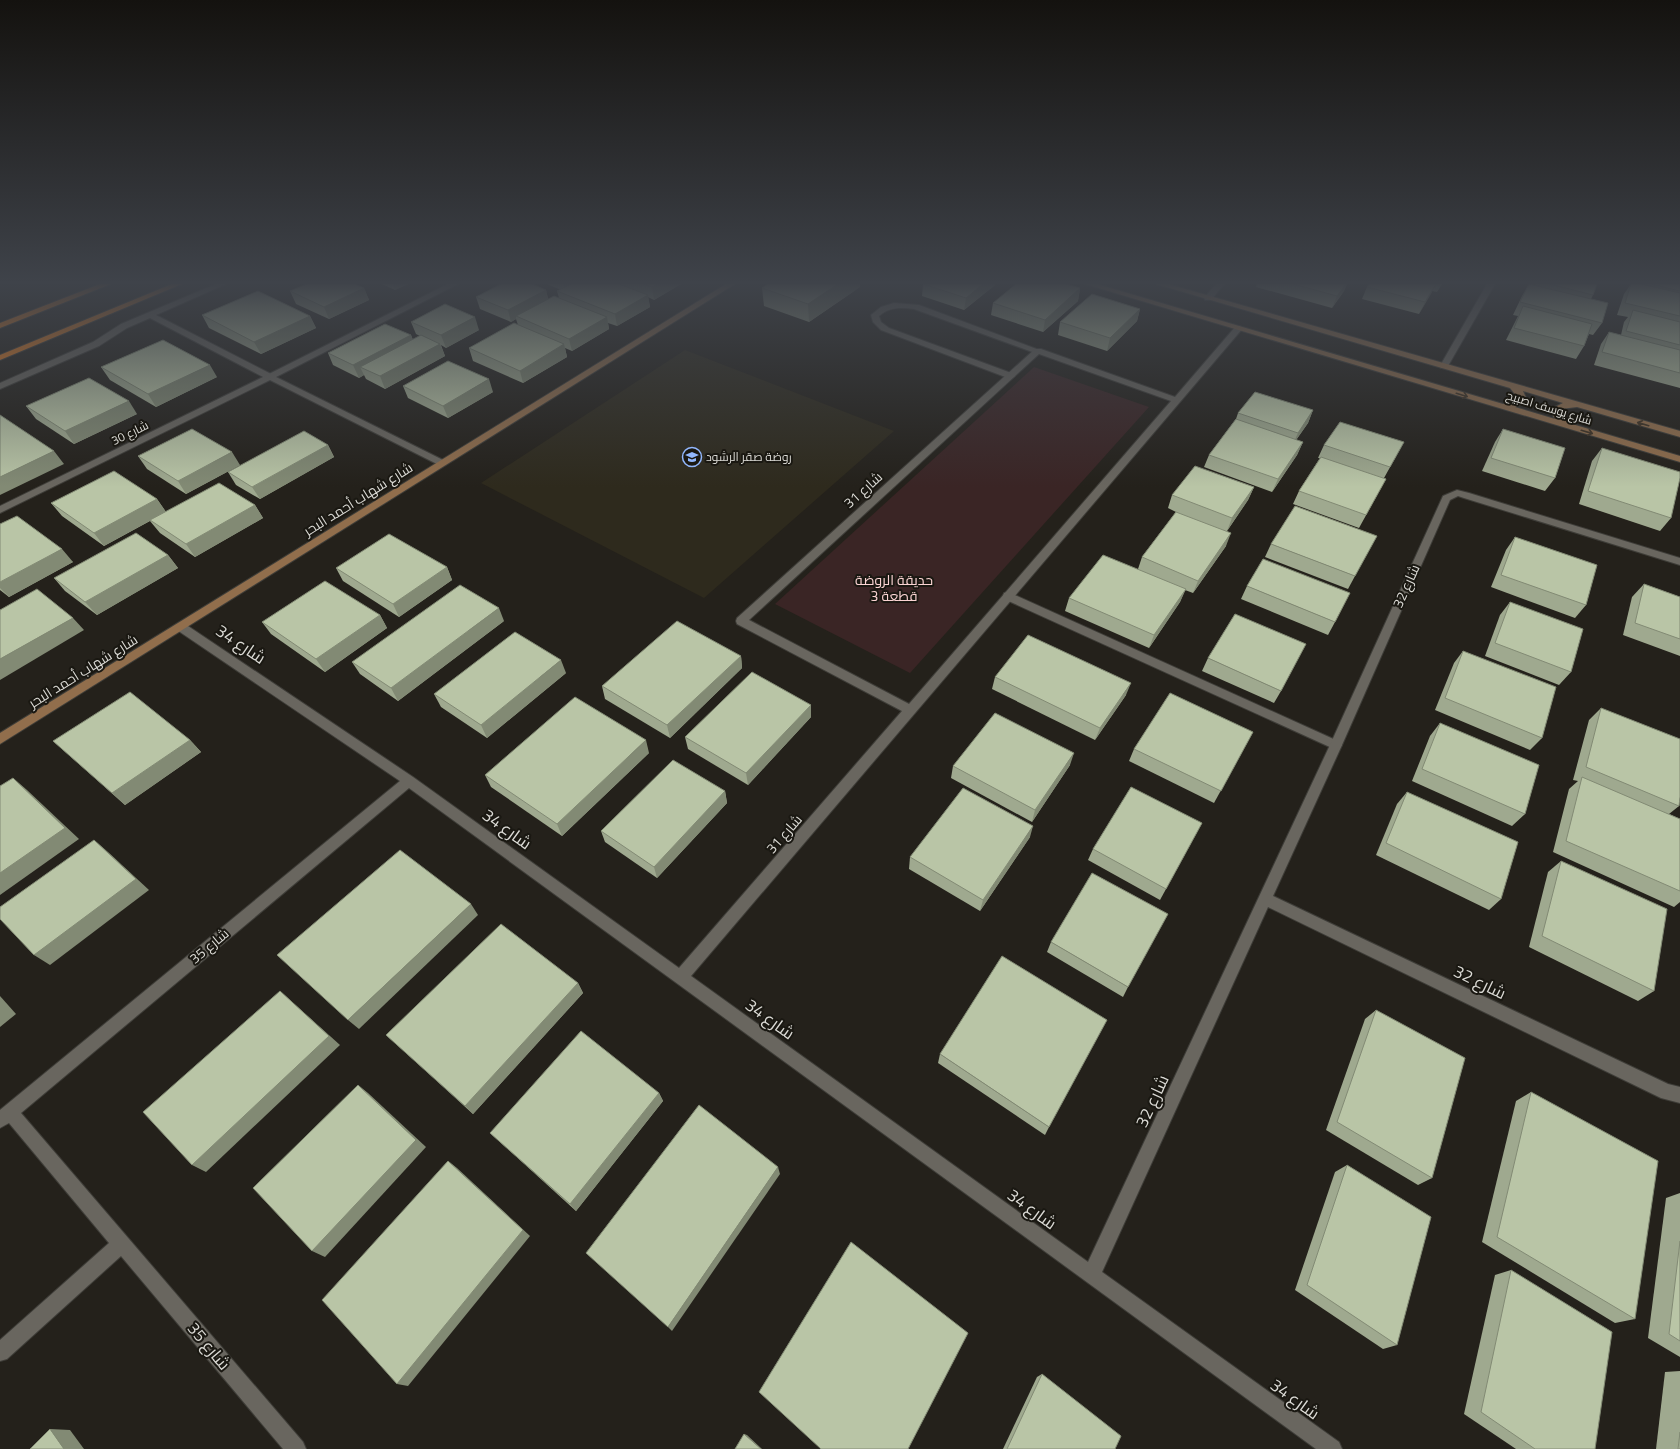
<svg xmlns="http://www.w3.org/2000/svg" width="1680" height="1449" font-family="'Titillium Web',Cairo,sans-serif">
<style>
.built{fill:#2e2a1d}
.green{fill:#3a2525}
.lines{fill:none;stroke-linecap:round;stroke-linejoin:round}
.lane-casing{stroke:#3e3d38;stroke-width:2}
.street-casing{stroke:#3e3d38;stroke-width:2}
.secondary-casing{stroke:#3e3d38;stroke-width:2}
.highway-casing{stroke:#3e3d38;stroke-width:2}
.lane{fill:#69665f;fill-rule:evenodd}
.street{fill:#69665f;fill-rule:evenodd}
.secondary{fill:#916e4c;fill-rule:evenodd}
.highway{fill:#ee8020;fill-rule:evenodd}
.wall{fill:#9fa98f}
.shaded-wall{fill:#828a74}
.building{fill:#b9c5a6;stroke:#828a74}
.oneway{stroke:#3e3223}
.labels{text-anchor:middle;stroke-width:4;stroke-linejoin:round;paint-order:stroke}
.far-street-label{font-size:12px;fill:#dbdad5;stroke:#1a1812}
.far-poi-label{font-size:12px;fill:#dbdad5;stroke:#1a1812;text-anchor:start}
.street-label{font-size:14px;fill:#dbdad5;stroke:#1a1812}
.park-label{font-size:14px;fill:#fbd4d3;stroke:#1a1812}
.near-street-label{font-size:17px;fill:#dbdad5;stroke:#1a1812}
</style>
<rect width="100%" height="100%" fill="#24211b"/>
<path class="built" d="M685,350L894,431L704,598L481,483Z"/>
<path class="green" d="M1034,367L1149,407L910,673L775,604Z"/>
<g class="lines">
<defs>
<g id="lane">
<path d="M216,284H226L156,315L273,375L274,377L273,379H267L150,318L127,328L99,346L0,389V383L93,342L121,324Z"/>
<path d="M894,303L919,305L1042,351L1038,353H1035L914,309C901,307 889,307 879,316L881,322L889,328L1014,374L1015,376L1011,379L1008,378L881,330L873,322L871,315L881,307Z"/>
<path d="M1008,592L1340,742L1342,745L1340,748L1336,750L1332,748L1004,599L1003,596L1004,593Z"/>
</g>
<g id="street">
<path d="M448,284H458L276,377L445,461L447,463L445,465H439L270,380L0,513V506L267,375Z"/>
<path d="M1216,284H1224L1211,300H1205L1204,298Z"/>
<path d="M1487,284H1495L1448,366L1447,368H1441L1440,366Z"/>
<path d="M1236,326H1239L1243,328L691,976L1088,1262L1330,745L1443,496L1457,490L1469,493L1680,558V565L1464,498L1458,496L1450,500L1342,745L1273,896L1668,1084L1680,1087V1103L1661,1098L1268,907L1102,1272L1339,1442L1342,1449H1316L409,788L21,1113L303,1442L306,1449H283L121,1256L7,1359L0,1361V1340L109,1243L9,1123L0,1128V1110L400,781L177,630L176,627L177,624H185L413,777L679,968L902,711L737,624L736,621L737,618L1035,349H1041L1175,397ZM1039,354L1171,401L909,704L749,620Z"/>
</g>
<g id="secondary">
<path d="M726,284H735L0,744V733Z"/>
<path d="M1085,284H1097L1503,404L1512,403L1518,398L1510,388L1156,284H1168L1680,431V437L1577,407L1561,409L1560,414L1563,418L1572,424L1680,456V462ZM1523,391L1563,403L1553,408L1552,414L1555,419L1515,407L1522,404L1526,398Z"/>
</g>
<g id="highway">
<path d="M100,284H111L0,328V323Z"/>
<path d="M172,284H182L0,360V355Z"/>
</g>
</defs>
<use href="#lane" class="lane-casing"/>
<use href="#street" class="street-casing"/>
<use href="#secondary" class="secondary-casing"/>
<use href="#highway" class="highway-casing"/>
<use href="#lane" class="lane"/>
<use href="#street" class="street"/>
<use href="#secondary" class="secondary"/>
<use href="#highway" class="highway"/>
</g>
<g class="wall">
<path d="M382,284H408L395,290Z"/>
<path d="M547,284H681L654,300L648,297L650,307L617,326L608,323L609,329L572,351L565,348L567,357L523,383L473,361L469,348L518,325L516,319L511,322L480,309L476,297L546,290L548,299L559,298L557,291L561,290Z"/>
<path d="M923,284H995V285L964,310L922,296Z"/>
<path d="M1257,284H1347L1344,291L1332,308L1256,287Z"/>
<path d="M1369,284H1442L1437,292L1432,291L1419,314L1362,299L1367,287Z"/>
<path d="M1529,284L1535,285L1536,284H1597L1593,295L1591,299L1602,323L1593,335L1589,334L1584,346L1576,359L1506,340L1518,316L1513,315L1522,296Z"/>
<path d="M1631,284H1680V388L1594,365L1601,344L1609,332L1621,335L1624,322L1628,317L1617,315L1624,294Z"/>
<path d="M860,287L809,322L764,306L762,288Z"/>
<path d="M364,288L369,300L329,319L296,304L290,291Z"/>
<path d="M1080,288L1078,301L1043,332L991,315L993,303Z"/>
<path d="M1140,309L1137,321L1107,351L1058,335L1060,322Z"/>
<path d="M202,315L310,316L316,328L261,354L209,328Z"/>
<path d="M411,322L479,330L446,348L441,345L445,356L385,389L366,379L364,375L359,378L333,365L328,353L411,335L413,340L420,336L416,334Z"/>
<path d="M101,367L217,377L156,407L110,380Z"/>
<path d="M403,386L493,392L448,418L408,398Z"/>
<path d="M26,406L137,414L74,444L36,419Z"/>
<path d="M1313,410L1308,423L1296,440L1303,442L1297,455L1272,492L1204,467L1209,455L1236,419L1238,413Z"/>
<path d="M1503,429L1555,478L1545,491L1482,471L1495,442Z"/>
<path d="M1404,442L1384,478L1386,479L1359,528L1293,504L1299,491L1320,458H1318L1324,445Z"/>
<path d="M328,445L334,457L260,499L236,485L228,472Z"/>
<path d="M1602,448L1671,518L1660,531L1579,504L1592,461Z"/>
<path d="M138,456L240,465L186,494L147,469Z"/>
<path d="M1254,487L1248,500L1227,531L1226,546L1193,593L1185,590L1180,602L1149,648L1065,611L1069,598L1138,569L1142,557L1176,512L1168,508L1172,495Z"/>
<path d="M157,499L166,512L255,505L263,518L195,557L160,533L150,521L104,546L62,516L51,503Z"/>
<path d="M0,524L73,562L9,597L0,590Z"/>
<path d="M1515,537L1586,605L1575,618L1491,587L1506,550Z"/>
<path d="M1271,544L1355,576L1348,589L1265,557Z"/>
<path d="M168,555L178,568L97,615L65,591L54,578Z"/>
<path d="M447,567L452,580L399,617L343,581L336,568Z"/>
<path d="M1644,584L1680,597V656L1623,635L1632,597Z"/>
<path d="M1247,586L1335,622L1328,635L1241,599Z"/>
<path d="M1510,602L1571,672L1559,685L1485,656L1500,615Z"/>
<path d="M380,615L387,628L325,672L271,634L262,622Z"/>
<path d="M504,621L398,701L360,674L352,662Z"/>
<path d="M1463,651L1542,738L1530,750L1435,710L1454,663Z"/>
<path d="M741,656L742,668L670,738L605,699L602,686Z"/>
<path d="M1208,658L1281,691L1274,703L1202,671Z"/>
<path d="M566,673L487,738L441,707L434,694Z"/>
<path d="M995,677L1126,695L1095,740L992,689Z"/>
<path d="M811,705V717L748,785L688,749L685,737Z"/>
<path d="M1601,708L1679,806L1669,814L1680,819V902L1674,907L1553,852L1569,789L1578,781L1573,780L1589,720Z"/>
<path d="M1440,723L1525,814L1512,826L1412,781L1430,736Z"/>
<path d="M1253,732L1214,803L1129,761L1134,749Z"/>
<path d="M190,740L201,752L125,805L53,741Z"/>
<path d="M649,753L562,836L491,787L485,775Z"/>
<path d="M1070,765L1032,822L951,778L953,766Z"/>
<path d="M725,791L727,803L657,878L605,842L601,831Z"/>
<path d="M1407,792L1501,899L1489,910L1376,855L1397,804Z"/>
<path d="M1202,823L1160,900L1088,860L1093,849Z"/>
<path d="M1030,837L980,911L909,869L910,857Z"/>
<path d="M1561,861L1654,991L1638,1001L1529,947L1548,872Z"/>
<path d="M1051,942L1128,987L1123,997L1047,952Z"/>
<path d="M578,983L583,993L473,1114L386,1035Z"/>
<path d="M1376,1010L1432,1178L1418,1185L1326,1130L1365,1019Z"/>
<path d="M940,1054L1049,1127L1045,1135L938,1063Z"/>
<path d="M1531,1092L1635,1319L1615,1323L1482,1242L1516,1101Z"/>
<path d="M659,1093L663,1101L576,1211L490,1133Z"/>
<path d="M1347,1165L1397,1345L1383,1349L1295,1290L1335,1172Z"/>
<path d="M1680,1193V1357L1648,1338L1666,1198Z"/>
<path d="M1511,1270L1595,1449H1516L1464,1414L1495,1275Z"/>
<path d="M1680,1371V1449H1656L1665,1372Z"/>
<path d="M1042,1374L1115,1449H1003L1037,1377Z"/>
</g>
<g class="shaded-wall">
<path d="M393,284H408L395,290Z"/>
<path d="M564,284H580L566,292Z"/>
<path d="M658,284H681L654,300L652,287Z"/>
<path d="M838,284H860V287L809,322L808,304Z"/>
<path d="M983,284H995V285L964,310L966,298Z"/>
<path d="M1346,284H1347L1344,291L1332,308L1337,296Z"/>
<path d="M1436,284L1431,294L1419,314L1425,302Z"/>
<path d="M364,288L369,300L329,319L324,307Z"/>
<path d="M1080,288L1078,301L1043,332L1045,320Z"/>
<path d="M546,290L549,302L516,316V319L511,322L508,310Z"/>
<path d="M648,295L650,307L617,326L615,314Z"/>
<path d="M1140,309L1137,321L1107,351L1110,338Z"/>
<path d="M310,316L316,328L261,354L254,342Z"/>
<path d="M475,317L479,330L446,348L441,335Z"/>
<path d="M607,317L609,329L572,351L569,339Z"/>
<path d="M411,335L416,348L360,367L364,375L359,378L353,365Z"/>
<path d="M440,344L445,356L385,389L380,376Z"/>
<path d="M564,344L567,357L523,383L520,371Z"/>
<path d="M210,365L217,377L156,407L148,394Z"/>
<path d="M489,379L493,392L448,418L443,406Z"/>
<path d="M129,401L137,414L74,444L65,431Z"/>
<path d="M1313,410L1308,423L1292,446L1298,433Z"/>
<path d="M1303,442L1297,455L1272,492L1278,479Z"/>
<path d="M328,445L334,457L260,499L252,487Z"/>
<path d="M54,451L64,464L0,495V477Z"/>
<path d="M232,452L240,465L186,494L178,481Z"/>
<path d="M1254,487L1248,500L1227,531L1232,518Z"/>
<path d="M157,499L166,512L104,546L94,533Z"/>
<path d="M255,505L263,518L195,557L186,544Z"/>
<path d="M1231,533L1226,546L1193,593L1198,581Z"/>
<path d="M62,549L73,562L9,597L0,588V582Z"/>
<path d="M168,555L178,568L97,615L85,602Z"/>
<path d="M447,567L452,580L399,617L393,604Z"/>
<path d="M1186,589L1180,602L1149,648L1154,635Z"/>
<path d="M499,608L504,621L398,701L391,688Z"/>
<path d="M380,615L387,628L325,672L316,659Z"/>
<path d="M73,618L84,630L0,680V659Z"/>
<path d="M741,656L742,668L670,738L667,725Z"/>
<path d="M561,660L566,673L487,738L481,725Z"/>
<path d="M1131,683L1126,695L1095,740L1100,728Z"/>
<path d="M811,705V717L748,785L746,773Z"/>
<path d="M190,740L201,752L125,805L112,793Z"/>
<path d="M646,740L649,753L562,836L557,824Z"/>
<path d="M1074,753L1070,765L1032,822L1035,810Z"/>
<path d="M13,778L27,790L79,839L0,895V873Z"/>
<path d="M725,791L727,803L657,878L654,867Z"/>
<path d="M1033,826L1030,837L980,911L983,900Z"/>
<path d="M94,840L108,852L149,890L50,965L34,955Z"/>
<path d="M471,904L478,915L359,1029L348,1020Z"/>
<path d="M578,983L583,993L473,1114L465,1106Z"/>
<path d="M280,991L340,1045L206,1172L192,1165Z"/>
<path d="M0,996L16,1014L0,1027Z"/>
<path d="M358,1085L368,1093L426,1147L325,1257L312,1251Z"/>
<path d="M659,1093L663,1101L576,1211L570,1204Z"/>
<path d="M448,1161L457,1168L530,1236L408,1386L397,1384Z"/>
<path d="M778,1167L780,1174L672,1331L668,1327Z"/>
<path d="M50,1429L70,1430L84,1449H64Z"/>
<path d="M744,1434L747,1435L762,1449H761Z"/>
</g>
<g class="building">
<path d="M307,284H355L364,288L324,307L290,291Z"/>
<path d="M501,284H532L546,290L508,310L476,297Z"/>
<path d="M571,284H619L648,295L615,314L557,291Z"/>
<path d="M643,284H658L652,287Z"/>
<path d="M768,284H838L808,304L762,288Z"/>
<path d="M923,284H983L966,298Z"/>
<path d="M1016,284H1066L1080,288L1045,320L993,303Z"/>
<path d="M1293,284H1346L1337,296Z"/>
<path d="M1369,284H1436L1425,302L1367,287Z"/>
<path d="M1529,284L1608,303L1602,323L1520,302Z"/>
<path d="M1550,284H1597L1593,295Z"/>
<path d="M1631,284H1641L1680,293V316L1625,303Z"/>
<path d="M1651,284H1680V291Z"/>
<path d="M258,291L310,316L254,342L202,315Z"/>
<path d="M1092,294L1140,309L1110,338L1060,322Z"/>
<path d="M554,296L607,317L569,339L516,316Z"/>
<path d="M445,304L475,317L441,335L411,322Z"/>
<path d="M1523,306L1592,324L1584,346L1514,328Z"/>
<path d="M1633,310L1680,322V345L1626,331Z"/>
<path d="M514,323L564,344L520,371L469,348Z"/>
<path d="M385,324L411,335L353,365L328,353Z"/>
<path d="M1609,332L1680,350V373L1602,352Z"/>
<path d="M421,335L440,344L380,376L360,367Z"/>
<path d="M163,340L210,365L148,394L101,367Z"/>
<path d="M448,361L489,379L443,406L403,386Z"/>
<path d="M89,378L129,401L65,431L26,406Z"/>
<path d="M1255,392L1313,410L1298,433L1238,413Z"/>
<path d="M0,415L54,451L0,477Z"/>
<path d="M1236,419L1303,442L1278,479L1209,455Z"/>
<path d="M1340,422L1404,442L1390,467L1324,445Z"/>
<path d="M192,429L232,452L178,481L138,456Z"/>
<path d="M1503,429L1565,448L1555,478L1491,458Z"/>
<path d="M304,431L328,445L252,487L228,472Z"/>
<path d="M1602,448L1680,472V478L1671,518L1588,491Z"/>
<path d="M1321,457L1386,479L1366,515L1299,491Z"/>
<path d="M1195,466L1254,487L1232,518L1172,495Z"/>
<path d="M114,471L157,499L94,533L51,503Z"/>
<path d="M219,483L255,505L186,544L150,520Z"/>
<path d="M1295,506L1377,536L1355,576L1271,544Z"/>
<path d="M1176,512L1231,533L1198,581L1142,557Z"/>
<path d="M17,516L62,549L0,582V524Z"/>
<path d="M136,533L168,555L85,602L54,578Z"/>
<path d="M389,534L447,567L393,604L336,568Z"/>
<path d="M1515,537L1597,565L1586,605L1501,575Z"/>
<path d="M1103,555L1186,589L1154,635L1069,598Z"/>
<path d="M1263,559L1350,593L1335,622L1247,586Z"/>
<path d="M325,581L380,615L316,659L262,622Z"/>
<path d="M1644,584L1680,597V639L1635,623Z"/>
<path d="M460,585L499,608L391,688L352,662Z"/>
<path d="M37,589L73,618L0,659V610Z"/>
<path d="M1510,602L1583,629L1571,672L1495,643Z"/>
<path d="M1235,614L1306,644L1281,691L1208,658Z"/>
<path d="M677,621L741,656L667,725L602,686Z"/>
<path d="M515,632L561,660L481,725L434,694Z"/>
<path d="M1028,635L1131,683L1100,728L995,677Z"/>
<path d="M1463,651L1556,687L1542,738L1445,698Z"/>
<path d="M752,672L811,705L746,773L685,737Z"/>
<path d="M130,692L190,740L112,793L53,741Z"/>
<path d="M1170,693L1253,732L1221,791L1134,749Z"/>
<path d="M575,697L646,740L557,824L485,775Z"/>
<path d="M1601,708L1680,739V797L1679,806L1586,767Z"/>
<path d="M995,713L1074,753L1035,810L953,766Z"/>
<path d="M1440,723L1539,765L1525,814L1422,769Z"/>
<path d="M673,760L725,791L654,867L601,831Z"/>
<path d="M1582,777L1680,819V891L1566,841Z"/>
<path d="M13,778L65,828L0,873V786Z"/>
<path d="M1131,787L1202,823L1166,889L1093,849Z"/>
<path d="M963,788L1033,826L983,900L910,857Z"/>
<path d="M1407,792L1518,842L1501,899L1386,843Z"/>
<path d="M94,840L136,879L34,955L0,919V907Z"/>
<path d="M400,850L471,904L348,1020L277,955Z"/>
<path d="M1561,861L1667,909L1654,991L1542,936Z"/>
<path d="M1092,873L1168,914L1128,987L1051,942Z"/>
<path d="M501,924L578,983L465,1106L386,1035Z"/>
<path d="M1002,956L1107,1020L1049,1127L940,1054Z"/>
<path d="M280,991L329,1036L192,1165L143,1112Z"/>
<path d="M1376,1010L1465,1058L1432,1178L1337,1122Z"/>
<path d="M581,1031L659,1093L570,1204L490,1133Z"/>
<path d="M358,1085L416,1140L312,1251L253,1188Z"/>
<path d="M1531,1092L1658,1161L1635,1319L1497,1237Z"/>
<path d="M699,1105L778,1167L668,1327L586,1253Z"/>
<path d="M448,1161L523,1230L397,1384L322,1300Z"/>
<path d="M1347,1165L1431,1217L1397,1345L1307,1285Z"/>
<path d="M1680,1241V1341L1669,1334Z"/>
<path d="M851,1242L968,1333L908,1449H821L759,1392Z"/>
<path d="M1511,1270L1612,1332L1595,1449H1535L1481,1412Z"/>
<path d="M1042,1374L1121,1436L1115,1449H1007Z"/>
<path d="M50,1429L64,1449H30Z"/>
<path d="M1680,1432V1449H1678Z"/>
<path d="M744,1434L761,1449H735Z"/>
</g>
<defs><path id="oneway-shaft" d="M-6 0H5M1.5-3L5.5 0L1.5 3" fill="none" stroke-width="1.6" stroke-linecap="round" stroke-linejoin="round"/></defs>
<g class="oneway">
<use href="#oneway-shaft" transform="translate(1462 395) rotate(17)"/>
<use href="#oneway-shaft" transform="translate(1643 424) rotate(-164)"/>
<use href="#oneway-shaft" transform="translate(1587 432) rotate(16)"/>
</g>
<linearGradient id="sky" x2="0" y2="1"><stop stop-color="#14120f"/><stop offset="0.58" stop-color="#3f434a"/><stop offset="1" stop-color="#3f434a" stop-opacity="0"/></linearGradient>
<rect width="1680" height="487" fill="url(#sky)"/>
<defs>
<symbol id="school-ring" viewBox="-11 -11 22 22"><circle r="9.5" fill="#1a1812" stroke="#92b7fd" stroke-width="1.5"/><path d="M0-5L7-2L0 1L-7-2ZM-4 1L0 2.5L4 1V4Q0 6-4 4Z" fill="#92b7fd"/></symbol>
</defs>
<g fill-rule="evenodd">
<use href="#school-ring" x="681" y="446" width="22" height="22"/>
</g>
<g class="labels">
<g class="far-street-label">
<text transform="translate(1549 408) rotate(17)" y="4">شارع يوسف اصبيح</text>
<text transform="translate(130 433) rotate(-26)" y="4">شارع 30</text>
</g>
<g class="far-poi-label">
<text x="706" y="461">روضة صقر الرشود</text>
</g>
<g class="street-label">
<text transform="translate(863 490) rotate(-42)" y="5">شارع 31</text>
<text transform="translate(358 499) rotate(-32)" y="5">شارع شهاب أحمد البحر</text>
<text transform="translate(1406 586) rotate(-66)" y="5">شارع 32</text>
<text transform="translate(83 671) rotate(-32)" y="5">شارع شهاب أحمد البحر</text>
<text transform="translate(784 834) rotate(-49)" y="5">شارع 31</text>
<text transform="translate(209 946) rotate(-40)" y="5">شارع 35</text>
</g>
<g class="park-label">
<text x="894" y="585">حديقة الروضة<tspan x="894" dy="16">قطعة 3</tspan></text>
</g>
<g class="near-street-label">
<text transform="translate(241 644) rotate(34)" y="6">شارع 34</text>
<text transform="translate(507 829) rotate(36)" y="6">شارع 34</text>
<text transform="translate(1480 982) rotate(26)" y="6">شارع 32</text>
<text transform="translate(770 1019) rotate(36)" y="6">شارع 34</text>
<text transform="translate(1152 1101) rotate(-65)" y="6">شارع 32</text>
<text transform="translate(1032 1209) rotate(36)" y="6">شارع 34</text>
<text transform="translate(209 1346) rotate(50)" y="6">شارع 35</text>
<text transform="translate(1295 1399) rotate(36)" y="6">شارع 34</text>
</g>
</g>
</svg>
